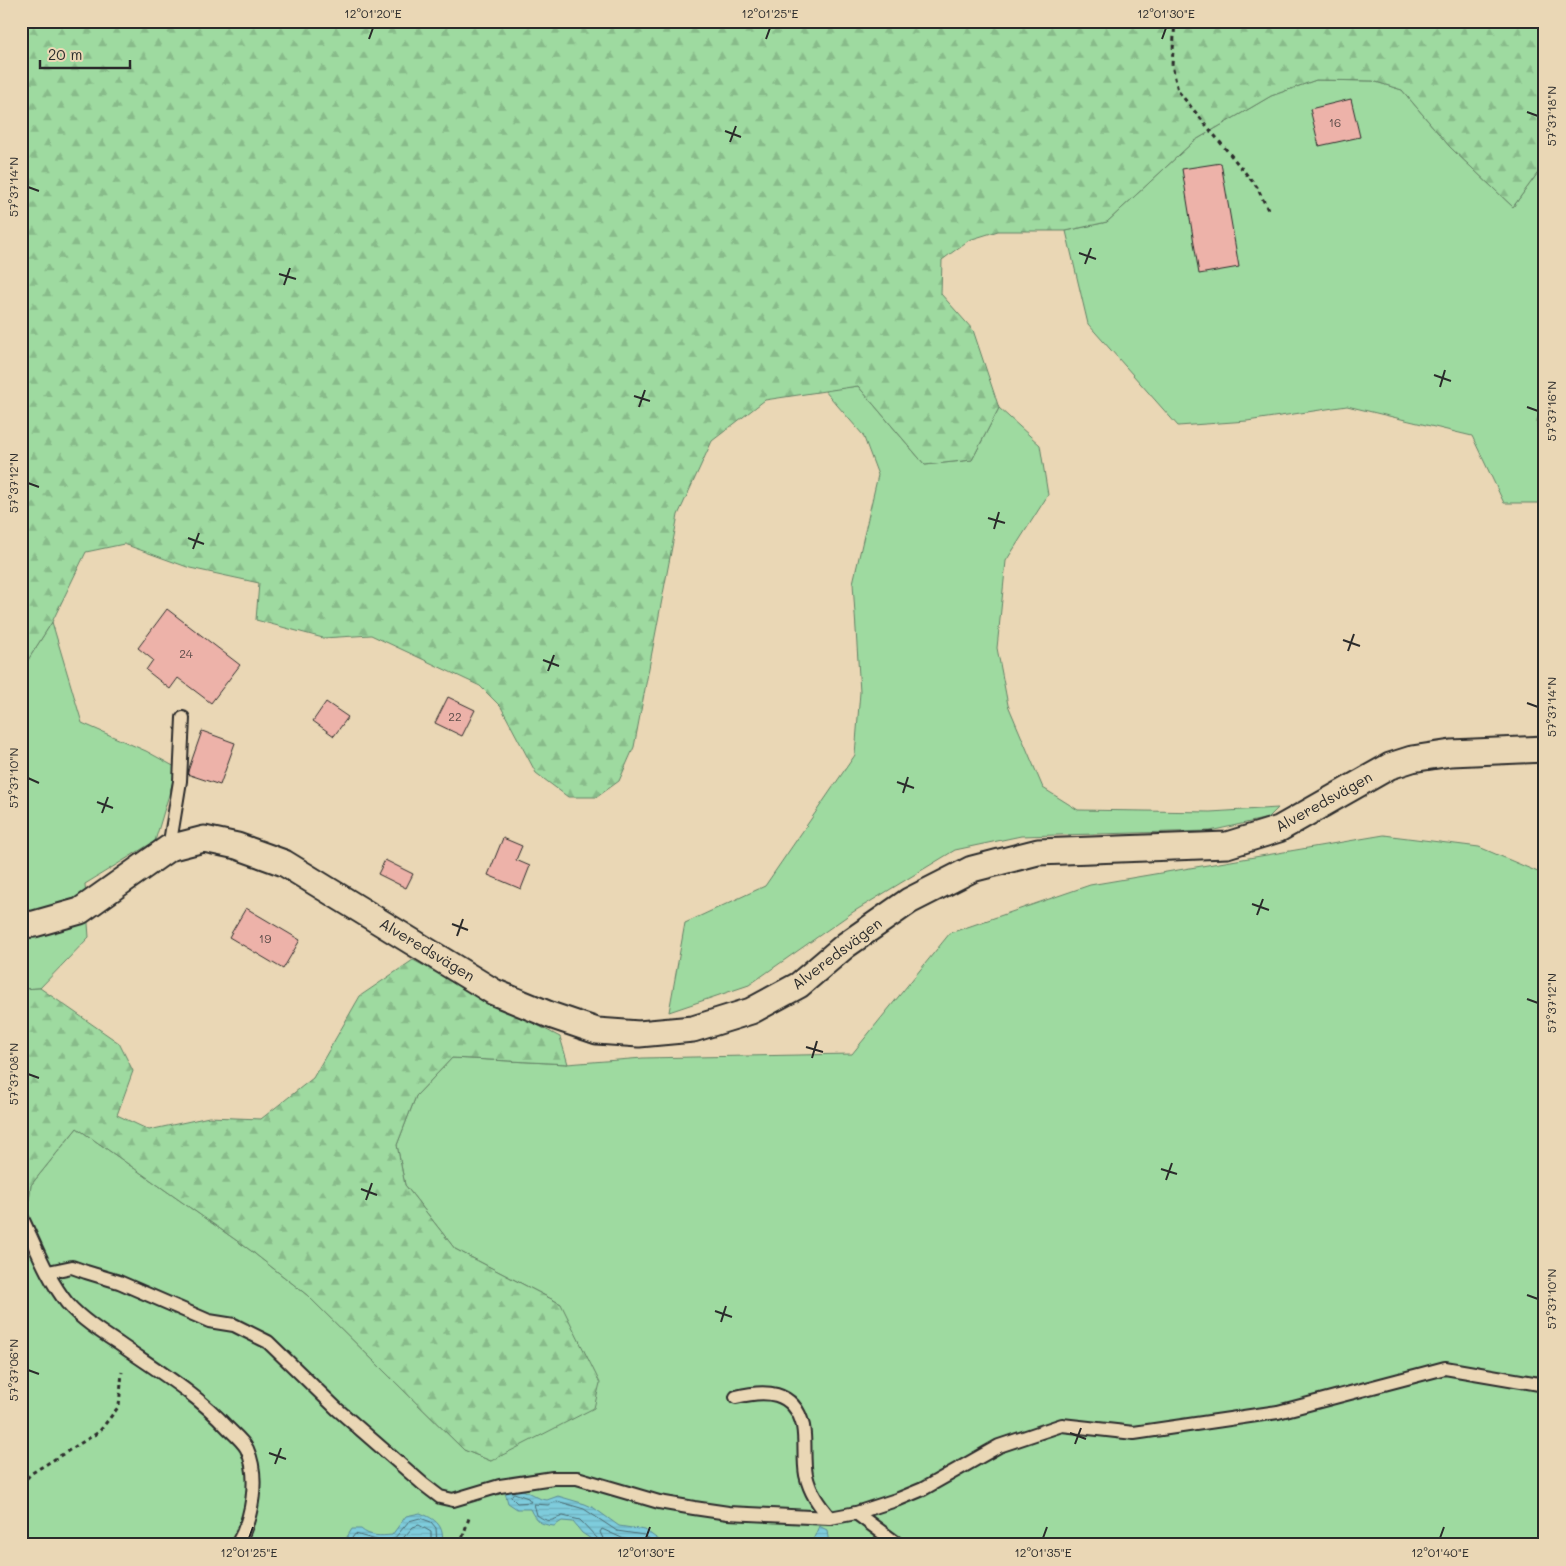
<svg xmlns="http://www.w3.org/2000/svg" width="1566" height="1566" font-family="Mali,sans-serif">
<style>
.green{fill:#9edaa0;stroke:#648266}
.forest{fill:url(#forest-firs);stroke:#648266}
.water{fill:url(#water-rules);stroke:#5d8c95}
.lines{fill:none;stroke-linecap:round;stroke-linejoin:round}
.shore{stroke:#4c6b72;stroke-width:1}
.building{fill:#edb2a9;stroke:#2b2b2b}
.service-casing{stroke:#2b2b2b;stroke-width:16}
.minor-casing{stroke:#2b2b2b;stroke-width:29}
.path{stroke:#2b2b2b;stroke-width:3;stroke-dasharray:4 4;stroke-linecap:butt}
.service{stroke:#ead7b5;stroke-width:12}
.minor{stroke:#ead7b5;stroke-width:25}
.ticks{fill:none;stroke:#2b2b2b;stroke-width:2}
.labels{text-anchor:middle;stroke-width:5;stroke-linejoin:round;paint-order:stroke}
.number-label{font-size:12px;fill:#5c4d4a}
.street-label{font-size:15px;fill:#2b2b2b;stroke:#ead7b5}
.neatline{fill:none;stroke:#2b2b2b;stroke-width:2}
.ticks-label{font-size:12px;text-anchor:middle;fill:#2b2b2b}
</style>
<defs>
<pattern id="forest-firs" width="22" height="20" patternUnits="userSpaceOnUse" patternTransform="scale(1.25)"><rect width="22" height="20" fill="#9edaa0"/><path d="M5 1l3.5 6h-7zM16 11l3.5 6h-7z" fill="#88bb8a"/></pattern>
<pattern id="water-rules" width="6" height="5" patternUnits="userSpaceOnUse" patternTransform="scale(1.25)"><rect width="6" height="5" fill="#7eccdc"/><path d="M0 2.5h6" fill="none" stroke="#6dafbd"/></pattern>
</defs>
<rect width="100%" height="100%" fill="#ead7b5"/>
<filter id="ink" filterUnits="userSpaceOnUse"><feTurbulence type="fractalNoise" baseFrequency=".02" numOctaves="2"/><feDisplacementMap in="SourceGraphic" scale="10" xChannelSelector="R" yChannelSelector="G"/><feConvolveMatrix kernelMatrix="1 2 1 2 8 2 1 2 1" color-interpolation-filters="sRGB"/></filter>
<g filter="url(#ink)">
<g class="green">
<path d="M1316,80L1373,81L1402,90L1450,147L1513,207L1545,163V401L1537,420L1540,503H1504L1472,436L1347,406L1247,421L1178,426L1088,324L1066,231L1107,222L1194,141L1271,96Z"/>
<path d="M858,386L925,465L972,460L999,408L1040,445L1048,495L1006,561L997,648L1008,705L1043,788L1078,810L1210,812L1278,808L1268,818L1210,831L1021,836L955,850L853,912L749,985L669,1012L685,923L765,886L855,755L860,692L853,583L878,475L863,435L824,390Z"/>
<path d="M52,622L82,723L146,751L177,768L155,841L85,884L89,937L40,988L21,989V671Z"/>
<path d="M1384,835L1479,847L1545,875V1545H21V1263L31,1185L77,1128L250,1250L307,1295L464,1450L491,1461L561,1304L455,1249L405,1185L397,1145L416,1096L452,1058L567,1064L643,1058L852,1054L950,933L1090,885Z"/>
</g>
<g class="forest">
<path d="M21,21H1545V163L1513,207L1450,147L1402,90L1373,81L1316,80L1271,96L1194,141L1107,222L1066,231H998L969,240L942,260L941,294L973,330L999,408L972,460L925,465L858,386L765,400L712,441L678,515L634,747L619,781L597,797H568L536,773L501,707L480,686L371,635L323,638L256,620L259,583L190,568L124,544L86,552L52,622L21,671Z"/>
<path d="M413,960L560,1037L568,1064L452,1058L416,1096L397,1145L405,1185L455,1249L561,1304L600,1383L594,1408L491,1461L464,1450L307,1295L250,1250L77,1128L31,1185L21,1263V989L40,988L119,1043L133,1071L117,1115L149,1130L209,1117L261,1119L313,1078L360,996Z"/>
</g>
<g class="water">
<path d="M519,1488L541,1499L547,1500L558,1496L585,1504L594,1508L619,1526L645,1530L666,1545H600L582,1533L573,1522L562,1521L554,1526C539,1524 536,1521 530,1509H517L508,1503L505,1492L509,1489Z"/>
<path d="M420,1513C436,1519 445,1526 442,1545H342L352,1529H361C370,1537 381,1536 392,1535L406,1516Z"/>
<path d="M819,1526L827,1530L829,1545H811Z"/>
</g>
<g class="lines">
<g class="shore">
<path d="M514,1493L528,1498L531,1502L517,1503L511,1497Z"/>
<path d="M347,1545L355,1534L380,1541L394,1539L409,1521L420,1518L431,1522L436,1528L437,1545"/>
<path d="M397,1545L413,1527L419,1525L431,1532V1545"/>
<path d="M599,1545L598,1539L580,1520L563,1516C551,1520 550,1524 537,1515L534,1504L548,1505L557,1501L584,1509L617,1531L644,1535L658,1545"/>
<path d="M606,1545L600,1532L602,1529L624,1539L641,1541L649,1545"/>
</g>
</g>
<g class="building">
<path d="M1351,99L1360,137L1319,146L1310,109Z"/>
<path d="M1221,163L1239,267L1199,274L1182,169Z"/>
<path d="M167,609L240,665L211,703L178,678L170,689L146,670L153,660L138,648Z"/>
<path d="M448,697L475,710L462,736L435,723Z"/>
<path d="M326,702L348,717L334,736L313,721Z"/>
<path d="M202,731L235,743L220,785L187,774Z"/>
<path d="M503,838L522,846L516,860L530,866L521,889L488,875Z"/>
<path d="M385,860L413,874L406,888L378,874Z"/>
<path d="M246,908L300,940L283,969L229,937Z"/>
</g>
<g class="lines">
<defs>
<g id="service">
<path d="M169,848L180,781L183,718"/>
<path d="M21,1216C35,1245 47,1278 67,1303C81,1319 101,1332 118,1343C155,1369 196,1393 227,1427C233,1433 243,1441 247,1449C260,1478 252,1519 237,1545"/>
<path d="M48,1272L72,1267L86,1272L119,1282L209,1321L234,1325L268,1342L337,1409L423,1484L440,1497L453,1500L500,1486L553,1478H577L659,1502L694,1508L728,1513L830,1518L856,1513L899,1499L923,1489L999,1446L1062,1425L1134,1433L1278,1412L1445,1368L1545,1385"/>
<path d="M736,1397C764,1390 794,1389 803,1426C806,1442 803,1459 806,1475C810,1493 819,1505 830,1518"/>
<path d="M856,1513L899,1545"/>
</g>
<path id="minor" d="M21,925L34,924L80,911L169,848L204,839L237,846L284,863L494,992L550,1015L597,1031L639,1034L693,1029L751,1011L799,985L846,945L909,901L972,869L1038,852L1227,845L1279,829L1390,766L1412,759L1451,753L1545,749"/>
</defs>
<use href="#service" class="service-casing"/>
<use href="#minor" class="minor-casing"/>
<g class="path">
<path d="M1175,21L1172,65L1178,91L1257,187L1268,210"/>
<path d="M21,1484L32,1473L99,1432L119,1406L122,1372"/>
<path d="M460,1545L469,1518"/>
</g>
<use href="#service" class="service"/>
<use href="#minor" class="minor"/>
</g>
</g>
<path class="ticks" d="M369,39L373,28M766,39L770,28M1162,39L1166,28M1527,112L1538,116M725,131L741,137M730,142L736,126M28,187L39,191M1079,253L1096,259M1085,264L1091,248M279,274L296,279M284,285L290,268M1434,375L1451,381M1440,387L1445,370M634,396L650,401M639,407L645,390M1527,407L1538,411M28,483L39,487M988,518L1005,523M994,529L999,512M188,538L204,544M193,549L199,533M1343,640L1360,646M1348,651L1354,634M543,660L559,666M548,671L554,655M1527,703L1538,707M28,778L39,783M897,782L914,788M903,793L908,777M97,802L113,808M102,813L108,797M1252,904L1269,910M1257,915L1263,899M452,924L468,930M457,936L463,919M1527,999L1538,1003M806,1047L823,1052M812,1058L817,1041M28,1074L39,1078M1161,1169L1177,1174M1166,1180L1172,1163M361,1189L377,1195M366,1200L372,1183M1527,1295L1538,1299M715,1311L732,1317M721,1322L726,1306M28,1370L39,1374M1070,1433L1086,1439M1075,1444L1081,1428M269,1453L286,1459M275,1464L281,1448M249,1538L253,1527M646,1538L650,1527M1043,1538L1047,1527M1440,1538L1444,1527"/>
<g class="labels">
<g class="number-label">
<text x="1335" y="127">16</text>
<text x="186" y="658">24</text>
<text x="455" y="721">22</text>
<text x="265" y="943">19</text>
</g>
<g class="street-label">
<text transform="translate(1324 802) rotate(-29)" y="5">Alveredsvägen</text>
<text transform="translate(427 950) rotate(31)" y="5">Alveredsvägen</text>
<text transform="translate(837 954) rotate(-37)" y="5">Alveredsvägen</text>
</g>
</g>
<rect width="1566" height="1566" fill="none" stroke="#ead7b5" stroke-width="55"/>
<path d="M40 60v8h90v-8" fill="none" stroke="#2b2b2b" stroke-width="2.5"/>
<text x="48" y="60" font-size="15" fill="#2b2b2b" stroke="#ead7b5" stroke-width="4" paint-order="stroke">20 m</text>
<rect x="28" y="28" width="1510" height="1510" class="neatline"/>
<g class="ticks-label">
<text x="373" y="18">12°01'20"E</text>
<text x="770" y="18">12°01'25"E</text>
<text x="1166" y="18">12°01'30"E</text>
<text transform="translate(1552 116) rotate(-90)" y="4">57°37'18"N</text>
<text transform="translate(14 187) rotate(-90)" y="4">57°37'14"N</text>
<text transform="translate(1552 411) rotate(-90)" y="4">57°37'16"N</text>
<text transform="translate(14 483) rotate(-90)" y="4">57°37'12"N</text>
<text transform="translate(1552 707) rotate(-90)" y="4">57°37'14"N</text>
<text transform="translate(14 778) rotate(-90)" y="4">57°37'10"N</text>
<text transform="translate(1552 1003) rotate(-90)" y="4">57°37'12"N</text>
<text transform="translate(14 1074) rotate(-90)" y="4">57°37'08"N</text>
<text transform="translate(1552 1299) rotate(-90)" y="4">57°37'10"N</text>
<text transform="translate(14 1370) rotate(-90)" y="4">57°37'06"N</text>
<text x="249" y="1557">12°01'25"E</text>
<text x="646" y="1557">12°01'30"E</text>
<text x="1043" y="1557">12°01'35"E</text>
<text x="1440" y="1557">12°01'40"E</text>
</g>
</svg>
